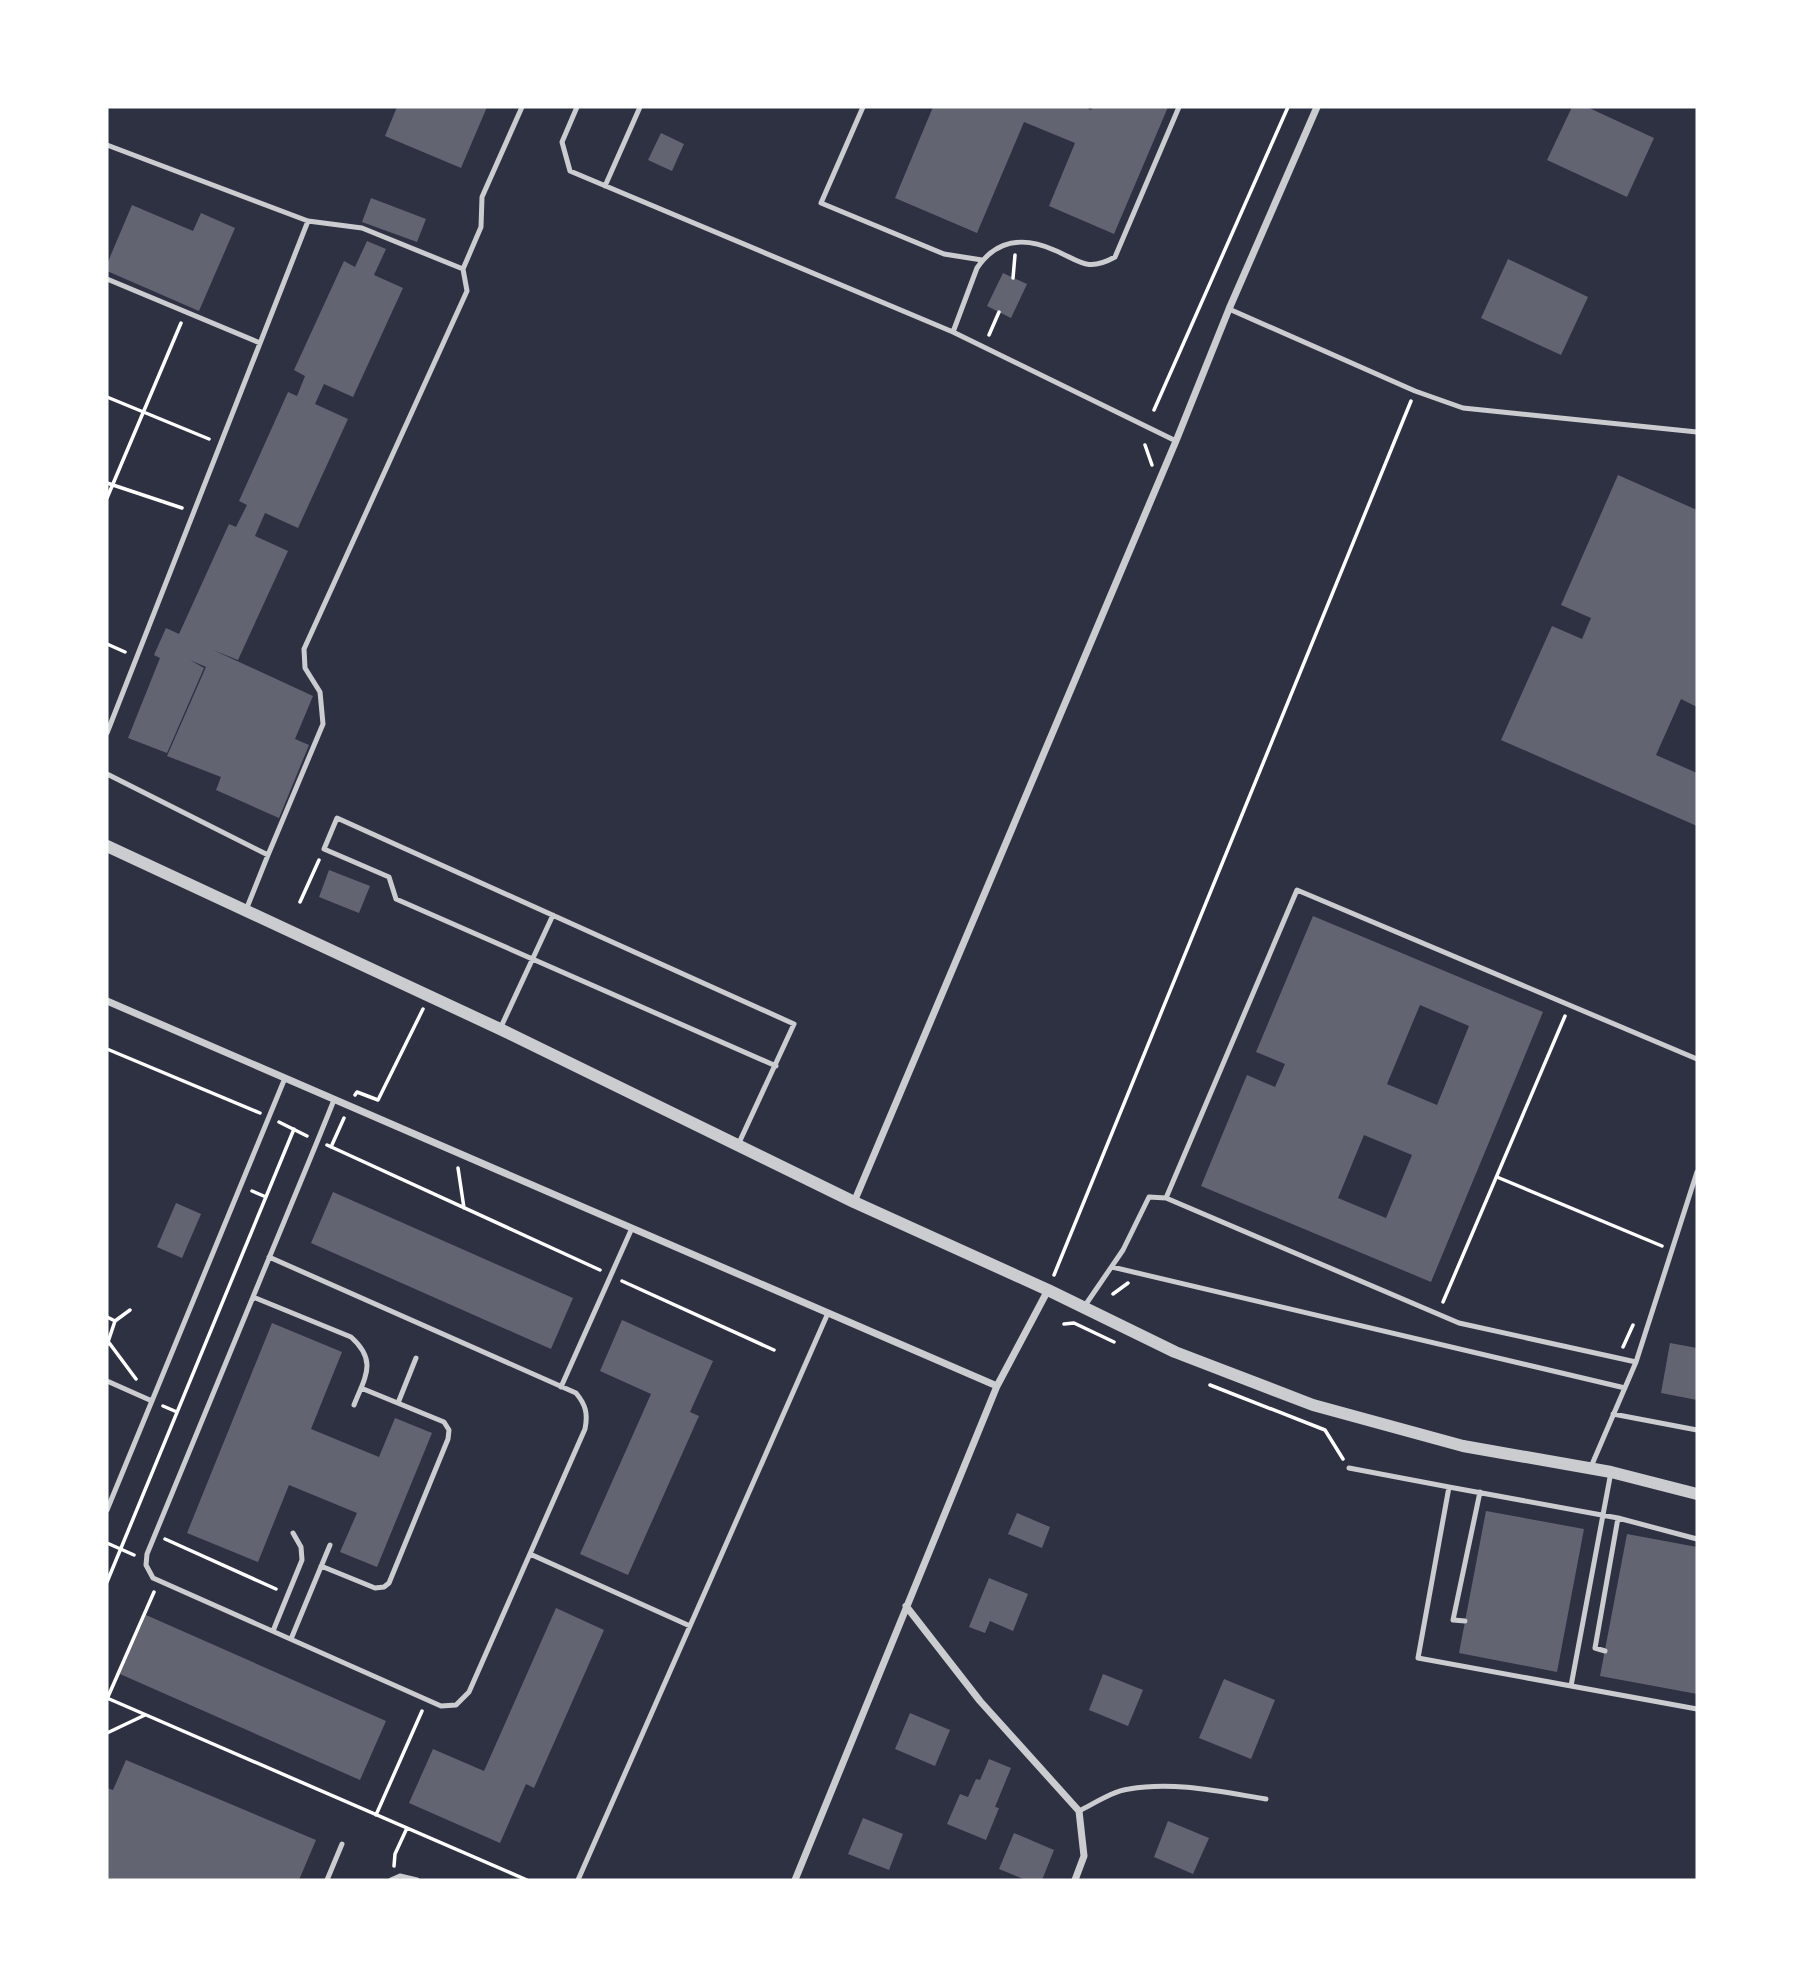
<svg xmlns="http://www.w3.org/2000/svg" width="1804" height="1987" font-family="'Alegreya Sans',sans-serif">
  <rect width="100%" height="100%" fill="#2d3142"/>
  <!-- building -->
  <path fill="#626471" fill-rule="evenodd" d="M397,107H487L461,168L385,136Z
    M933,107H1085L1091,110L1093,107H1168L1114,234L1049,206L1075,143L1024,122L977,233L895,198Z
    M1572,107H1587L1654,138L1627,197L1547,160Z
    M661,133L684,144L672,171L648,160Z
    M371,198L426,219L417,242L362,222Z
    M132,205L193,231L201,213L235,228L199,311L107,271V264Z
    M367,241L386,249L374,275L403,288L353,397L324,384L315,404L348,419L298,528L265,513L255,536L288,551L238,660L213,650L313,696L295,739L309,745L279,818L216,790L221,777L167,756L206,667L190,660L204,668L167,753L128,738L160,658L154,655L166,628L179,634L229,524L236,527L247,505L239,501L288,392L297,396L305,376L294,370L344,261L355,267Z
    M1508,259L1588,297L1561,355L1481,318Z
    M1003,273L1027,284L1011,318L987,306Z
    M1618,475L1697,510V707L1681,699L1656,755L1697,773V826L1501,740L1552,626L1582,639L1591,618L1561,605Z
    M329,870L370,886L359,913L319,897Z
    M1313,916L1543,1012L1431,1282L1201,1186L1247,1075L1275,1087L1285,1064L1256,1052ZM1420,1005L1469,1026L1437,1105L1387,1084ZM1364,1135L1412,1155L1386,1218L1338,1198Z
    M333,1192L573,1298L551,1349L311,1243Z
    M176,1203L201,1214L182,1258L157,1247Z
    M622,1320L713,1361L690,1412L699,1416L628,1575L580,1554L651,1394L600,1371Z
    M272,1323L342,1352L311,1429L379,1457L395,1418L432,1433L377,1567L340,1552L357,1513L289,1485L258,1562L187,1533Z
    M1670,1343L1697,1348V1400L1661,1393Z
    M1486,1511L1584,1529L1557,1672L1459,1653Z
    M1017,1513L1050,1527L1042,1548L1008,1534Z
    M1627,1534L1697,1547V1694L1600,1676Z
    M989,1578L1028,1594L1013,1631L990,1621L985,1633L969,1627Z
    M556,1608L604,1630L534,1788L526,1784L500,1843L409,1803L433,1749L484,1771Z
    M146,1615L386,1721L360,1780L120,1674Z
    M1103,1674L1143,1690L1128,1726L1089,1710Z
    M1224,1679L1275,1700L1251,1759L1199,1738Z
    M910,1713L950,1730L935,1766L895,1749Z
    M989,1759L1011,1768L995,1807L999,1808L986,1840L947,1824L960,1794L968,1797L976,1779L980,1780Z
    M126,1760L316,1840L299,1880L107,1879V1788L113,1790Z
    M863,1818L903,1834L889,1870L848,1854Z
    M1168,1821L1209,1838L1193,1874L1154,1857Z
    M1014,1833L1054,1850L1042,1880H1026L999,1869Z"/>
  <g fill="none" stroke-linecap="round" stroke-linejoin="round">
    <!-- path -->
    <path stroke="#fff" stroke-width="3.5" d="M1013,278L1015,255
      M989,335L999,312
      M107,397L209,439
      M1154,410L1288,107
      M1145,445L1152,465
      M107,483L182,508
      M107,498L181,323
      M107,644L125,652
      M300,902L319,860
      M107,1049L260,1113
      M355,1095L357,1092L378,1100L423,1009
      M279,1122L307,1136
      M327,1145L600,1270
      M331,1147L344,1118
      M458,1168L464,1208
      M1497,1177L1662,1246
      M252,1191L266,1197
      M1054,1275L1411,401
      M622,1281L774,1350
      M1113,1294L1128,1283
      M1443,1302L1565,1016
      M107,1317L115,1321
      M1064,1324L1074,1323L1114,1342
      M107,1340L136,1379
      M107,1345L115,1321L130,1310
      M1623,1347L1633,1325
      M1210,1385L1325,1430L1343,1459
      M163,1406L177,1412
      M165,1539L276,1589
      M107,1543L134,1555
      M107,1582L294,1129
      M107,1698L527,1880
      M107,1699L154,1592
      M107,1733L145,1715
      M376,1815L422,1711
      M394,1866L395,1854L407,1828"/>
    <!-- service -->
    <path stroke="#caccd0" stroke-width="5" d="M577,107L562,142L570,171L953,332L1176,441
      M863,107L821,203L944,254L982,260
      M107,145L308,221L362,228L463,269L467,291L304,649L305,668L320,692L323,724L268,855L107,774
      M605,186L640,107
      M463,269L481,227L482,197L522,107
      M107,279L260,343
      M1229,309L1415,391L1463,408L1697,432
      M953,332L977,268C996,240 1023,236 1054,250C1079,260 1086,273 1115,257L1179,107
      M107,733L308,221
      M246,910L268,855
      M500,1029L553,915
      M738,1145L794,1024L337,818L324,849L389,877L396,899L776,1066
      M269,1257L576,1393C586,1405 588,1414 585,1429L469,1692L456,1705L441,1706L153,1578L146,1565L147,1554L253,1297C280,1231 308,1165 334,1100
      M1112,1267L1625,1388
      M253,1297L351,1337C378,1361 365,1377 354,1405
      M1084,1307L1123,1250L1149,1197L1166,1198
      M1636,1362L1459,1323L1166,1198L1297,890L1697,1059
      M107,1381L152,1401
      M561,1387L632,1228
      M398,1403L416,1358
      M1613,1414L1697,1430
      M1349,1468L1449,1487L1418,1658L1697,1709
      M1590,1469L1636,1362L1697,1172
      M1449,1487L1618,1518L1697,1539
      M107,1510L285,1078
      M530,1554L690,1626
      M321,1566L375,1588L384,1587L389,1583L448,1439L449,1430L444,1422L361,1388
      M1465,1621L1453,1620L1480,1492
      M273,1631L302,1560L301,1547L293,1533
      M291,1639L330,1545
      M1605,1651L1595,1648L1618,1518
      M1571,1686L1611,1472
      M1079,1811C1095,1803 1113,1791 1129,1789C1174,1781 1222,1792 1266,1799
      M327,1880L342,1844
      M391,1880L400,1876L417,1880
      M578,1880L828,1313"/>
    <!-- minor -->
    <path stroke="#caccd0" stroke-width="7" d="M107,1001L997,1386
      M854,1202L1176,441L1229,309L1317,107
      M906,1606L980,1701L1079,1811L1084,1856L1075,1880
      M795,1880L997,1386L1048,1290"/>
    <!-- tertiary -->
    <path stroke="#caccd0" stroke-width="12" d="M107,846L500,1029L854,1202L1048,1290L1175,1352L1313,1405L1463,1446L1611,1472L1697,1494"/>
  </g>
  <!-- border -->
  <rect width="1804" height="1987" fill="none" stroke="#ffffff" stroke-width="217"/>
</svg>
